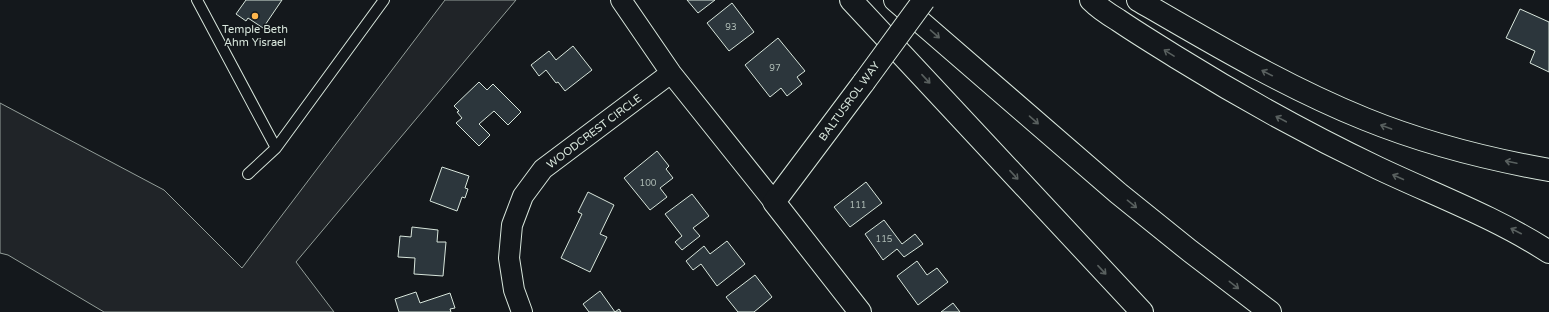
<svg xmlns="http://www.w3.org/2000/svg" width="1549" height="312" font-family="'Varela Round',sans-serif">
  <rect width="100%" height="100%" fill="#14181c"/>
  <!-- green -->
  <path fill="#202428" stroke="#939e99" d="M445,0H516L296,262L334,312H104L8,255L0,253V103L164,190L242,268Z"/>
  <!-- building -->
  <path fill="#2c363c" stroke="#d8e6dc" d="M246,0H282L263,28L248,18L246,21L236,14Z
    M687,0H715L698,13Z
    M732,3L754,32L729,51L707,23Z
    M1520,9L1549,22V72L1530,63L1535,51L1506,38Z
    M778,38L805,71L797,77L802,84L787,96L781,88L770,97L745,65Z
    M573,46L592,70L565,91L558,82L556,83L546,70L539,76L531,65L549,51L556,60Z
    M479,82L487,90L493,84L521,112L508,125L494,111L479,124L490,135L479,146L456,123L462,118L457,112L459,111L454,106Z
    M657,151L669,166L666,169L673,178L660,188L667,197L650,210L624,178Z
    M442,167L469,176L465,188L468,189L465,198L462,197L457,211L430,201Z
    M866,182L882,203L850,227L834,207Z
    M588,192L614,205L600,234L607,237L590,272L561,258L582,214L578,212Z
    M692,194L709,216L693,228L700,236L682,250L675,242L682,236L665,214Z
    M884,220L902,244L915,234L923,244L904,257L897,249L883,260L865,234Z
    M412,227L438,230L437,242H446L443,276L414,274L415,258L398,257L400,236L411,237Z
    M727,241L745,264L717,286L701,264L693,270L686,261L704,246L710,254Z
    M917,261L927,275L937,268L948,282L918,305L897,276Z
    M755,275L772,297L754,312H738L726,297Z
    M600,291L615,312L619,309L621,312H589L583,304Z
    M416,292L420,303L450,293L455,308L450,309L451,312H399L395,299Z
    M953,303L960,312H941Z"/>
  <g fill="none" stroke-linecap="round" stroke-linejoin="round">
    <defs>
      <path id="service" d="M197,0L276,148L248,174
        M276,148L384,0"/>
      <path id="minor" d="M621,0L671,73L774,202
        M522,312L514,290L509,258L512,225L523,196L543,169L671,73"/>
      <path id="tertiary" d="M860,312L774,202L864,82"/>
      <path id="motorway" d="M851,0L1142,312
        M895,0L1118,193L1190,251L1270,312
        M1091,0C1099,8 1108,14 1118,20C1137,33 1157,45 1176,57C1242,98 1309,135 1378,168C1435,195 1495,217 1549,252
        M1138,0C1212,43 1286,87 1365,119C1424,143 1487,159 1549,170"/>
    </defs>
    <!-- service casing -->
    <use href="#service" stroke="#d8e6dc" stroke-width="12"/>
    <!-- minor casing -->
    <use href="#minor" stroke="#d8e6dc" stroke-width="22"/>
    <!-- tertiary casing -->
    <use href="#tertiary" stroke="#d8e6dc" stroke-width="24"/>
    <!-- motorway casing -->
    <use href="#motorway" stroke="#d8e6dc" stroke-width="24"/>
    <!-- service -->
    <use href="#service" stroke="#14181c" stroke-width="10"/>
    <!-- minor -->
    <use href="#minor" stroke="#14181c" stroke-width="20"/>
    <!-- tertiary -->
    <use href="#tertiary" stroke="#14181c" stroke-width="22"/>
    <!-- motorway -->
    <use href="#motorway" stroke="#14181c" stroke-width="22"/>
    <defs>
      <path id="tertiary-bridge" d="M864,82L924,0"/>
    </defs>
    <!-- tertiary-bridge casing -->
    <use href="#tertiary-bridge" stroke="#d8e6dc" stroke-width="24" stroke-linecap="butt"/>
    <!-- tertiary-bridge -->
    <use href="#tertiary-bridge" stroke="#14181c" stroke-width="22"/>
  </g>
  <!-- one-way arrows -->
  <defs><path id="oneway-shaft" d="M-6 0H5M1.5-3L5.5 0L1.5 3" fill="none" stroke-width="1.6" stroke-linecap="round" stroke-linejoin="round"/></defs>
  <g stroke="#59605f">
    <use href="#oneway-shaft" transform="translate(935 34) rotate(41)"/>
    <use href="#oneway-shaft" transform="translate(1169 53) rotate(-148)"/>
    <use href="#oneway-shaft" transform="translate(1267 73) rotate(-153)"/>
    <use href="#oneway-shaft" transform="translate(926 79) rotate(47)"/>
    <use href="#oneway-shaft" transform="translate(1281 119) rotate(-152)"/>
    <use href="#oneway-shaft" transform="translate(1034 120) rotate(41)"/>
    <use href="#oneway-shaft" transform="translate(1386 127) rotate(-160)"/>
    <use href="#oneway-shaft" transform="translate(1511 162) rotate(-168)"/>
    <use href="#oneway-shaft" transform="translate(1014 175) rotate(47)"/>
    <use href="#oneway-shaft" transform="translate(1398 177) rotate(-156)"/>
    <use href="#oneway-shaft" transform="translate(1132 204) rotate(39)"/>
    <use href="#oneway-shaft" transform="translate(1516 231) rotate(-153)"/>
    <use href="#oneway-shaft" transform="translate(1102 270) rotate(47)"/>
    <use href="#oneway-shaft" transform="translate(1234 285) rotate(38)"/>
  </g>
  <!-- markers -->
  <circle fill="#ffb74d" stroke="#14181c" stroke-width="1.5" cx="255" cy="16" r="4"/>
  <g text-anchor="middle" stroke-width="3" stroke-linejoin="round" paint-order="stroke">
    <!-- number labels -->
    <g font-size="9" fill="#adbab4">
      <text x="731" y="30">93</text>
      <text x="775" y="71">97</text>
      <text x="648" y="186">100</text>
      <text x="858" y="208">111</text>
      <text x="884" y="242">115</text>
    </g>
    <!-- poi labels -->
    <g font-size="11" fill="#d8e6dc" stroke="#14181c">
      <text x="255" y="33">Temple Beth<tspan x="255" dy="13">Ahm Yisrael</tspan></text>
    </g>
    <!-- street labels -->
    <g font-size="11" fill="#d8e6dc" stroke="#14181c">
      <text transform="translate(849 101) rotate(-54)" y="4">BALTUSROL WAY</text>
      <text transform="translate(594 131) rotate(-37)" y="4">WOODCREST CIRCLE</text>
    </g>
  </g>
</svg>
